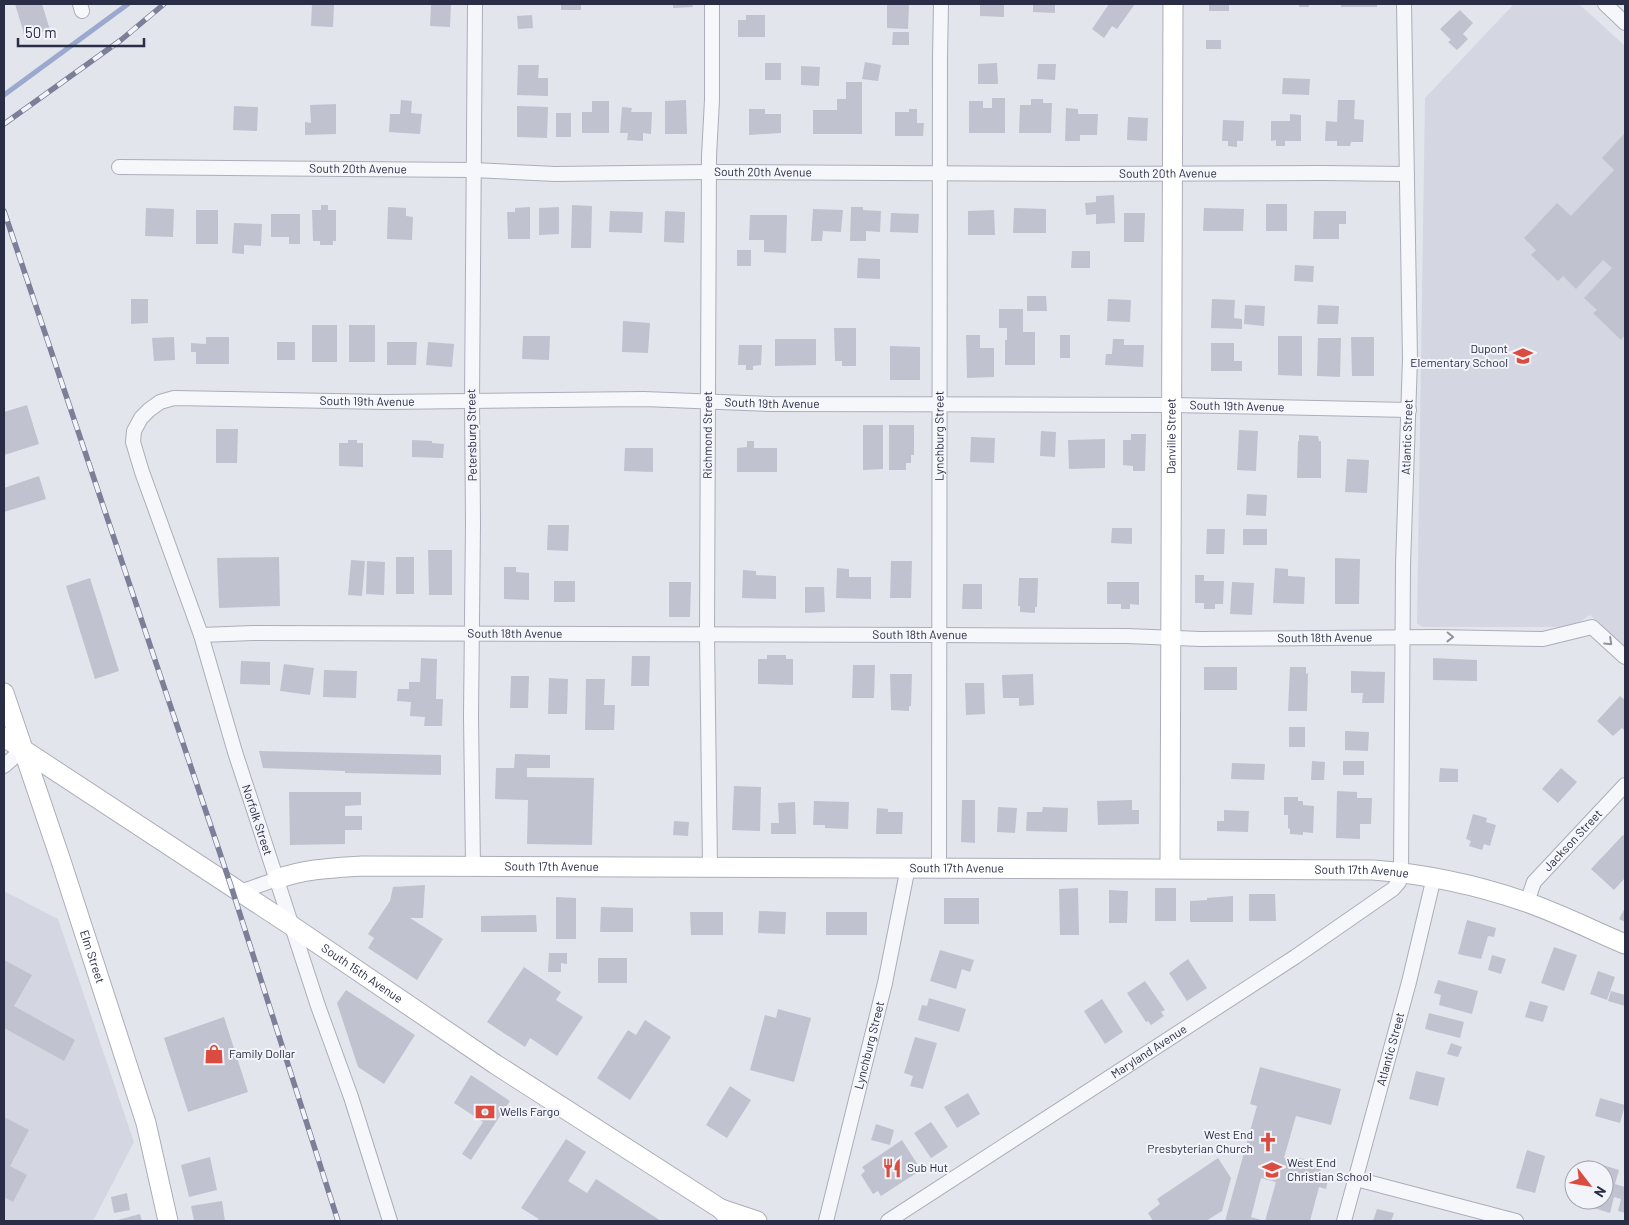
<svg xmlns="http://www.w3.org/2000/svg" width="1629" height="1225" font-family="Barlow,sans-serif">
  <rect width="100%" height="100%" fill="#e3e5ec"/>
  <!-- built -->
  <path fill="#d4d7e1" d="M1514,4H1579L1625,46V646L1590,615L1573,626L1557,627H1422L1417,623L1425,98Z
    M4,891L58,919L134,1142L93,1221H4Z"/>
  <g fill="none" stroke-linecap="round" stroke-linejoin="round">
    <!-- stream -->
    <path stroke="#9ca9cf" stroke-width="5" d="M4,95L128,4"/>
  </g>
  <!-- building -->
  <path fill="#c0c2d0" fill-rule="evenodd" d="M15,4H42L50,30L25,37Z
    M312,4H334L333,27L311,26Z
    M431,4H451L450,27L430,26Z
    M561,4H581V10H561Z
    M673,4H692L693,7L673,8Z
    M887,4H909L908,29L887,28Z
    M980,4H1004V17L980,16Z
    M1033,4H1055V13L1033,12Z
    M1109,4H1135L1117,29L1112,26L1104,38L1092,29Z
    M1209,4H1229V11H1209Z
    M1299,4H1309V7H1299Z
    M1341,4H1377V7H1341Z
    M1460,10L1473,23L1463,34L1468,39L1457,50L1448,42L1451,40L1440,29Z
    M532,15L533,28L518,29L517,16Z
    M746,15H765V37H738V20H746Z
    M893,32H909V45H892Z
    M1206,40H1221V49H1206Z
    M865,62L881,65L878,81L862,79Z
    M765,63H781V80H765Z
    M997,63L998,84H978V64Z
    M1038,64H1056L1055,80L1037,79Z
    M518,65H539L538,78H548V96L517,95Z
    M801,66L820,67L819,86L801,85Z
    M1283,78L1310,79L1309,95L1282,94Z
    M846,82H862V134H813V110H837V99H846Z
    M992,98H1005V133H969V101H983V108H992Z
    M1031,99H1043V103H1052L1051,133H1019L1020,105H1031Z
    M401,100L412,101L411,113L422,114L420,134L389,132L390,114H400Z
    M686,100L687,134H665V101Z
    M1338,100H1355L1354,119L1364,120L1363,142H1351L1350,146H1337V141H1325L1326,121L1337,122Z
    M592,101H609V133H582V112H592Z
    M336,104V134L305,135V122L311,123L310,105Z
    M234,106L258,107L257,131L233,130Z
    M517,106L548,107L547,138L517,137Z
    M622,107L632,108L631,112H652L651,134L643,133V141L627,140L628,133H620Z
    M1066,108L1078,109V114H1098L1097,135H1080V141H1065Z
    M749,109H765V114H781V133L749,135Z
    M909,109H917V123H924L923,136H895V112H909Z
    M556,113H571V137H556Z
    M1290,114L1301,115V141H1285V146H1276V140L1271,141V121H1290Z
    M1128,117L1148,118L1147,141L1127,140Z
    M1223,120L1244,121L1243,141H1237V147L1228,146V141H1222Z
    M1625,133V335L1621,340L1593,313L1597,310L1584,298L1612,268L1603,260L1576,289L1563,276L1558,281L1531,255L1536,250L1524,238L1557,203L1571,216L1614,170L1602,158Z
    M1114,195L1115,223L1096,224V214L1086,215L1085,203L1096,202V196Z
    M1266,204H1287V231H1266Z
    M321,205H328V210H336V241H333V245H320V241H313L312,210H321Z
    M572,205L592,206L591,248H571Z
    M388,207L406,208V216L413,217L412,240L387,239Z
    M530,207V239H508L507,212H515V208Z
    M559,207V234L539,235V208Z
    M851,207H863V210L881,211L880,232L866,231V241H850Z
    M146,208L174,209L173,237L145,236Z
    M1014,208L1046,209V233H1013Z
    M1204,208L1244,209L1243,231H1203Z
    M813,209L843,210L841,232L823,231L822,241H811Z
    M196,210H218V244H196Z
    M994,210L995,235H968V211Z
    M610,211L643,212L642,233L609,232Z
    M665,211L685,212L684,243L664,242Z
    M1314,211H1346V224H1339V239H1313Z
    M891,213L919,214L918,233L890,232Z
    M1124,213H1145L1144,242H1124Z
    M271,214H300V244H289V237H271Z
    M750,215H787L786,253L764,252V240H749Z
    M234,223L262,224L261,246L244,245V254L232,253Z
    M737,250H751V266H737Z
    M1072,251H1090V268H1071Z
    M858,258L880,259V279L857,278Z
    M1295,265L1314,266L1313,282L1294,281Z
    M1027,296H1046L1047,311H1027Z
    M131,299H148V323L131,324Z
    M1108,299L1131,300L1130,322L1107,321Z
    M1212,299L1235,300L1234,318L1242,319V329L1211,328Z
    M1245,305L1265,306L1264,326L1244,324Z
    M1318,305L1339,306L1338,324H1317Z
    M999,309H1023V332H1035V365H1005V340H1007V328H999Z
    M623,321L650,323L648,353L622,352Z
    M312,325H337V362H312Z
    M349,325H375V362H349Z
    M834,328H856V366H842V361H835Z
    M966,335H980V348H994V377L967,378Z
    M1060,335H1070V358H1060Z
    M523,336H550L549,360L522,359Z
    M1278,336H1302V376L1278,375Z
    M174,337L175,360L154,361L152,338Z
    M206,337H229V364H196V352H191V343L206,344Z
    M1351,337H1374V376H1352Z
    M1318,338H1341L1340,377L1317,376Z
    M775,339H816V365L775,366Z
    M1113,339H1124V345H1144L1143,367L1105,365L1106,354H1112Z
    M277,342H295V360H277Z
    M387,342H417L416,365H387Z
    M428,342L454,344L452,367L426,365Z
    M1211,343H1234V361H1242V371H1211Z
    M739,345H762L761,365L753,366V370H746V365H738Z
    M890,346L920,347V380H890Z
    M27,405L39,444L4,455V412Z
    M863,425H883V469L863,470Z
    M889,425H914V455H911V463H906V470H889Z
    M216,429H238L237,463H216Z
    M1239,430L1258,431L1256,471L1237,470Z
    M1041,431L1056,432L1055,457L1040,456Z
    M1131,434H1146L1145,471H1133V466L1123,465V440H1131Z
    M1299,435L1318,436L1319,441H1321V478H1297L1298,441H1299Z
    M971,437L995,438L994,463L970,462Z
    M1105,439V468L1069,469L1068,440Z
    M348,440H357V443H363V467L339,466V443H348Z
    M412,440L432,441V443L444,444L443,458L412,457Z
    M747,441H754V448H777V472H737V448L747,447Z
    M625,448H653V472L624,471Z
    M1347,459L1369,460L1367,493L1345,492Z
    M39,476L46,499L4,512V488Z
    M1247,494L1267,495L1266,516L1246,515Z
    M548,525H569L568,551L547,550Z
    M1112,528H1132V544L1111,543Z
    M1207,529H1225L1224,554H1206Z
    M1243,529H1267V545H1243Z
    M428,550H452V595H429Z
    M279,557L280,606L219,608L217,558Z
    M396,557H414V594H396Z
    M1335,558L1360,559L1359,604H1335Z
    M351,560L365,561L362,596L348,595Z
    M367,561L385,562L384,595L366,594Z
    M891,561H912L911,598H890Z
    M504,567H516V572L529,573V600L504,599Z
    M837,568L849,569V577H871V599L836,598Z
    M1275,568L1288,569V576L1305,577L1304,604L1273,603Z
    M743,570L756,571V575L776,576V599L742,598Z
    M1195,575H1204V581H1224L1223,604H1215V609H1204V603H1195Z
    M90,578L119,671L95,679L66,586Z
    M1019,578H1038L1037,607H1035V613L1020,612V606H1018Z
    M554,581H575V602H554Z
    M669,582H691L690,617H669Z
    M1107,582H1139V605L1130,604V609H1121V604H1107Z
    M1232,582L1254,583L1252,615L1230,614Z
    M963,584H982V609H962Z
    M805,587H824L825,612L805,613Z
    M767,655H786V659H793V685L758,684V659H767Z
    M632,656H650L649,686H631Z
    M421,658L437,659L436,699H443L442,726H424L425,717L410,716L411,702L397,701L398,689H409V682H420Z
    M1433,658L1477,660V681L1433,680Z
    M241,661L270,662V685L240,684Z
    M284,664L314,668L310,695L280,691Z
    M853,665H875L874,698H852Z
    M1204,667H1237V690H1204Z
    M1290,667H1306V674L1308,673L1307,711H1288Z
    M324,670L357,671L356,698L323,697Z
    M1351,671L1385,672L1384,703H1362L1363,693H1351Z
    M890,674H912L911,706H909V711L891,710Z
    M1033,674L1034,705L1019,706V698H1003L1002,675Z
    M511,676H529L528,708H510Z
    M549,678L568,679L567,714H548Z
    M586,679H605L604,705H615L614,730H585Z
    M965,683H984L985,714L966,715Z
    M1620,696L1625,700V731L1622,728L1613,736L1597,721Z
    M1289,727H1305V747H1289Z
    M1345,731L1369,732L1368,751L1345,750Z
    M259,751L441,755V775L345,773V771L263,768Z
    M515,754L550,755V768H527V777L594,778L592,845L527,844L528,800L495,799L496,768H514Z
    M1312,761L1325,762L1324,780H1311Z
    M1343,761H1364V775H1343Z
    M1232,763L1265,764L1264,780L1231,779Z
    M1440,768L1458,769V782H1439Z
    M1561,768L1577,782L1558,803L1542,789Z
    M734,786L761,787L760,831L732,830Z
    M1337,791L1357,792V798H1372L1371,824H1360V839L1336,838Z
    M289,792H361V805L345,806V816H362V830H345V844L290,845Z
    M1284,797H1298V801H1303V805L1314,806L1313,833L1303,832V835L1290,834V829L1288,828V815H1284Z
    M962,800H975V843L961,842Z
    M1132,800V810H1139V824L1098,825L1097,801Z
    M814,801L849,802L848,829L825,828V825H813Z
    M795,802L796,834H771V823H779L778,803Z
    M998,807L1017,808L1015,833L997,832Z
    M1043,807L1068,808L1067,832L1026,831L1027,812H1042Z
    M877,808L888,809V812H903L902,834H876Z
    M1224,810L1249,811L1248,832L1217,831V821H1224Z
    M1473,814L1487,818L1486,822L1496,825L1490,846L1484,844L1482,850L1469,846L1471,841L1466,839Z
    M674,821L689,822L688,836L673,835Z
    M1623,835L1625,836V878L1614,890L1591,869Z
    M425,885L423,918H410L443,939L417,980L368,948L374,938L368,934L390,901L393,887Z
    M1078,888L1079,935H1060L1059,889Z
    M1155,888H1176V921H1155Z
    M1109,890L1128,891L1127,923H1109Z
    M1249,894H1275L1276,921H1249Z
    M1233,896V922H1190V901L1207,900V898Z
    M556,897L576,898V939H556Z
    M944,898H979V924H944Z
    M601,907L633,908V932H600Z
    M1625,908V922L1619,919Z
    M759,911L786,912L785,934L758,933Z
    M690,912H723V935H691Z
    M826,912H867V935H826Z
    M536,915L537,932H481V916Z
    M1467,920L1496,928L1494,937L1488,936L1481,959L1458,954Z
    M1554,947L1577,955L1564,991L1541,983Z
    M940,950L974,960L970,972L962,969L956,989L930,981Z
    M549,953H567V964L561,963V972H548Z
    M1492,955L1506,959L1501,974L1488,970Z
    M598,958H627V983H598Z
    M1188,959L1207,988L1187,1001L1169,973Z
    M4,960L32,975L14,1006L75,1040L64,1061L4,1028Z
    M524,967L561,992L556,1000L583,1017L557,1056L530,1038L525,1047L487,1022Z
    M1598,971L1615,977L1607,1000L1590,994Z
    M1438,980L1478,991L1472,1014L1439,1005L1441,995L1434,993Z
    M1145,981L1165,1010L1161,1012L1164,1016L1151,1025L1148,1021L1146,1022L1127,993Z
    M346,990L415,1035L384,1084L358,1067L337,1003Z
    M1611,991L1625,995V1006L1608,1001Z
    M929,998L966,1009L959,1032L918,1020L922,1005L927,1006Z
    M1102,999L1123,1032L1105,1044L1084,1011Z
    M1530,1001L1548,1006L1543,1022L1525,1017Z
    M778,1009L811,1018L794,1082L750,1070L765,1015L776,1018Z
    M1429,1013L1464,1022L1460,1038L1425,1029Z
    M224,1017L248,1092L188,1112L164,1038Z
    M645,1020L671,1037L630,1100L597,1078L628,1030L636,1035Z
    M915,1037L937,1043L923,1089L910,1086L913,1076L904,1073Z
    M1451,1043L1462,1047L1458,1057L1447,1054Z
    M1260,1067L1341,1089L1331,1125L1296,1116L1284,1158L1298,1162L1299,1158L1308,1160L1307,1164L1321,1168L1320,1173L1329,1176L1326,1189L1319,1187L1310,1221H1225L1257,1106L1250,1104ZM1261,1178L1276,1182L1265,1221L1251,1217Z
    M1416,1071L1445,1078L1438,1106L1409,1099Z
    M471,1075L510,1101L471,1160L462,1154L483,1122L454,1103Z
    M730,1086L751,1100L727,1138L706,1125Z
    M968,1093L980,1114L957,1128L944,1107Z
    M1600,1098L1625,1105L1620,1123L1595,1116Z
    M4,1117L29,1130L10,1166L27,1175L13,1202L4,1197Z
    M931,1122L948,1147L931,1158L914,1133Z
    M876,1124L894,1130L890,1145L871,1140Z
    M566,1139L586,1152L568,1181L587,1193L596,1179L661,1221H537L539,1219L521,1208Z
    M902,1140L921,1170L881,1196L878,1191L873,1194L861,1175L865,1171L862,1167Z
    M1527,1150L1545,1156L1535,1193L1516,1188Z
    M210,1157L217,1190L189,1197L181,1165Z
    M1218,1158L1231,1178L1222,1211L1206,1221H1153L1148,1213L1160,1204L1157,1199Z
    M1587,1160L1619,1170L1615,1184L1625,1187V1213L1618,1211L1621,1199L1614,1197L1610,1213L1584,1205L1585,1200H1604V1170H1584Z
    M127,1193L130,1210L114,1213L111,1197Z
    M222,1201L225,1221H194L191,1206Z
    M1377,1209L1394,1213L1391,1221H1373Z
    M140,1214L142,1221H114Z"/>
  <g fill="none" stroke-linecap="round" stroke-linejoin="round">
    <defs>
      <g id="street">
        <path d="M80,4L82,11"/>
        <path d="M1605,4L1625,23"/>
        <path id="s1" d="M119,167L473,170L555,174L709,172L1072,174L1322,173L1407,174"/>
        <path id="s2" d="M201,635L253,633L939,635L1127,636L1200,639L1435,637L1543,639L1592,627L1625,657"/>
        <path d="M4,766L22,750"/>
        <path d="M473,866L471,716L473,523L472,401L475,4"/>
        <path id="s3" d="M710,866L707,635L709,156L712,100V4"/>
        <path id="s4" d="M939,867L940,57L941,4"/>
        <path d="M240,892L277,879"/>
        <path id="s5" d="M1527,902L1534,882L1625,785"/>
        <path d="M1356,1179L1516,1221"/>
        <path id="s6" d="M390,1221L351,1097L318,1006L235,752L201,635L142,472L133,442L134,431L141,418L149,410L160,402L174,398L386,402L644,399L771,404L1172,405L1409,410"/>
        <path id="s7" d="M826,1221L885,983L908,867"/>
        <path id="s8" d="M888,1221L1295,957L1393,889L1399,882L1401,872L1403,565L1410,359L1404,4"/>
        <path id="s9" d="M1344,1221L1409,982L1434,877"/>
      </g>
      <g id="secondary">
        <path id="s10" d="M4,693L61,861L146,1123L168,1221"/>
        <path id="s11" d="M4,737L292,926L495,1064L721,1209L732,1221"/>
        <path id="s12" d="M1170,868L1173,4"/>
        <path id="s13" d="M277,879C305,869 332,868 362,866L1373,870C1425,874 1477,885 1526,902C1560,914 1592,930 1625,944"/>
        <path d="M721,1209L757,1221"/>
      </g>
    </defs>
    <!-- street casing -->
    <use href="#street" stroke="#abaeba" stroke-width="16"/>
    <!-- secondary casing -->
    <use href="#secondary" stroke="#abaeba" stroke-width="21"/>
    <!-- street -->
    <use href="#street" stroke="#f6f7fa" stroke-width="14"/>
    <!-- secondary -->
    <use href="#secondary" stroke="#fff" stroke-width="19"/>
    <defs>
      <path id="rail" d="M4,124L121,40L164,4
        M4,211L231,886L338,1221"/>
    </defs>
    <!-- rail casing -->
    <use href="#rail" stroke="#7b7f97" stroke-width="5.5"/>
    <!-- rail -->
    <use href="#rail" stroke="#f3f4f9" stroke-width="4" stroke-dasharray="11" stroke-linecap="butt"/>
  </g>
  <!-- one-way arrows -->
  <defs><path id="oneway-chevron" d="M-2-3.5L2.5 0L-2 3.5" fill="none" stroke-width="1.6" stroke-linecap="round" stroke-linejoin="round" transform="scale(1.25)"/></defs>
  <g stroke="#9092a0">
    <use href="#oneway-chevron" transform="translate(1450 637) rotate(1)"/>
    <use href="#oneway-chevron" transform="translate(1609 642) rotate(43)"/>
  </g>
  <!-- icons -->
  <defs>
    <symbol id="school-bare" viewBox="-9 -9 18 18"><path d="M0-5L7-2L0 1L-7-2ZM-4 1L0 2.5L4 1V4Q0 6-4 4Z" fill="#da4c40" stroke="#f3f4f9" stroke-width="2.5" paint-order="stroke"/></symbol>
    <symbol id="shop-bare" viewBox="-9 -9 18 18"><path d="M-5-2.5h2.3a2.7 3.5 0 0 1 5.4 0H5L5.5 6h-11ZM-1.5-2.5h3a1.5 2.3 0 0 0-3 0Z" fill="#da4c40" stroke="#f3f4f9" stroke-width="2.5" paint-order="stroke"/></symbol>
    <symbol id="bank-bare" viewBox="-9 -9 18 18"><path d="M-6-4H6V4H-6ZM0-2.3a2.3 2.3 0 1 0 0 4.6a2.3 2.3 0 1 0 0-4.6Z" fill="#da4c40" stroke="#f3f4f9" stroke-width="2.5" paint-order="stroke"/></symbol>
    <symbol id="church-bare" viewBox="-9 -9 18 18"><path d="M-1.2-6h2.4v3.5h3.3v2.4h-3.3V6h-2.4V-.1h-3.3v-2.4h3.3Z" fill="#da4c40" stroke="#f3f4f9" stroke-width="2.5" paint-order="stroke"/></symbol>
    <symbol id="restaurant-bare" viewBox="-9 -9 18 18"><path d="M-5-6h1v4h1v-4h1v4h1v-4h1v5L-1.5 .5V6h-2V.5L-5-1ZM5-6V6H3V1.5H1.5Q1.5-4 5-6Z" fill="#da4c40" stroke="#f3f4f9" stroke-width="2.5" paint-order="stroke"/></symbol>
  </defs>
  <g fill-rule="evenodd">
    <use href="#school-bare" x="1509" y="342" width="28" height="28"/>
    <use href="#shop-bare" x="200" y="1040" width="28" height="28"/>
    <use href="#bank-bare" x="471" y="1098" width="28" height="28"/>
    <use href="#church-bare" x="1254" y="1128" width="28" height="28"/>
    <use href="#restaurant-bare" x="878" y="1154" width="28" height="28"/>
    <use href="#school-bare" x="1258" y="1156" width="28" height="28"/>
  </g>
  <g text-anchor="middle" stroke-width="4" stroke-linejoin="round" paint-order="stroke">
    <!-- street labels -->
    <g font-size="12" fill="#292d46" stroke="#f3f4f9">
      <text dy="4" stroke="none"><textPath href="#s1" startOffset="239">South 20th Avenue</textPath></text>
      <text dy="4" stroke="none"><textPath href="#s1" startOffset="644">South 20th Avenue</textPath></text>
      <text dy="4" stroke="none"><textPath href="#s1" startOffset="1049">South 20th Avenue</textPath></text>
      <text dy="4" stroke="none"><textPath href="#s6" startOffset="1079">South 19th Avenue</textPath></text>
      <text dy="4" stroke="none"><textPath href="#s6" startOffset="1484">South 19th Avenue</textPath></text>
      <text dy="4" stroke="none"><textPath href="#s6" startOffset="1949">South 19th Avenue</textPath></text>
      <text transform="translate(472 435) rotate(-91)" y="4">Petersburg Street</text>
      <text dy="4" stroke="none"><textPath href="#s3" startOffset="431">Richmond Street</textPath></text>
      <text dy="4" stroke="none"><textPath href="#s4" startOffset="431">Lynchburg Street</textPath></text>
      <text dy="4" stroke="none"><textPath href="#s12" startOffset="432">Danville Street</textPath></text>
      <text dy="4" stroke="none"><textPath href="#s8" startOffset="1059">Atlantic Street</textPath></text>
      <text dy="4" stroke="none"><textPath href="#s2" startOffset="314">South 18th Avenue</textPath></text>
      <text dy="4" stroke="none"><textPath href="#s2" startOffset="719">South 18th Avenue</textPath></text>
      <text dy="4" stroke="none"><textPath href="#s2" startOffset="1124">South 18th Avenue</textPath></text>
      <text transform="translate(257 820) rotate(72)" y="4">Norfolk Street</text>
      <text dy="4" stroke="none"><textPath href="#s5" startOffset="78">Jackson Street</textPath></text>
      <text dy="4" stroke="none"><textPath href="#s13" startOffset="276">South 17th Avenue</textPath></text>
      <text dy="4" stroke="none"><textPath href="#s13" startOffset="681">South 17th Avenue</textPath></text>
      <text dy="4" stroke="none"><textPath href="#s13" startOffset="1086">South 17th Avenue</textPath></text>
      <text dy="4" stroke="none"><textPath href="#s10" startOffset="278">Elm Street</textPath></text>
      <text dy="4" stroke="none"><textPath href="#s11" startOffset="429">South 15th Avenue</textPath></text>
      <text dy="4" stroke="none"><textPath href="#s7" startOffset="181">Lynchburg Street</textPath></text>
      <text dy="4" stroke="none"><textPath href="#s9" startOffset="178">Atlantic Street</textPath></text>
      <text dy="4" stroke="none"><textPath href="#s8" startOffset="311">Maryland Avenue</textPath></text>
    </g>
    <!-- poi labels -->
    <g font-size="12" fill="#292d46" stroke="#f3f4f9" text-anchor="start">
      <text x="1508" y="353" text-anchor="end">Dupont<tspan x="1508" dy="14">Elementary School</tspan></text>
      <text x="229" y="1058">Family Dollar</text>
      <text x="500" y="1116">Wells Fargo</text>
      <text x="1253" y="1139" text-anchor="end">West End<tspan x="1253" dy="14">Presbyterian Church</tspan></text>
      <text x="1287" y="1167">West End<tspan x="1287" dy="14">Christian School</tspan></text>
      <text x="907" y="1172">Sub Hut</text>
    </g>
  </g>
  <!-- border -->
  <rect width="1629" height="1225" fill="none" stroke="#292d46" stroke-width="10"/>
  <!-- north arrow -->
  <g transform="translate(1589 1185) rotate(121)"><circle r="24" fill="#f3f4f9" stroke="#a2a4b1"/>
  <path d="M0-4L9 19L0 12L-9 19Z" fill="#da4c40"/>
  <text y="-8" font-size="14" font-weight="bold" text-anchor="middle" fill="#292d46">N</text>
  </g>
  <!-- scale -->
  <path d="M18 38v8h126v-8" fill="none" stroke="#292d46" stroke-width="2.5"/>
  <text x="25" y="38" font-size="15" fill="#292d46" stroke="#f3f4f9" stroke-width="4" paint-order="stroke">50 m</text>
</svg>
